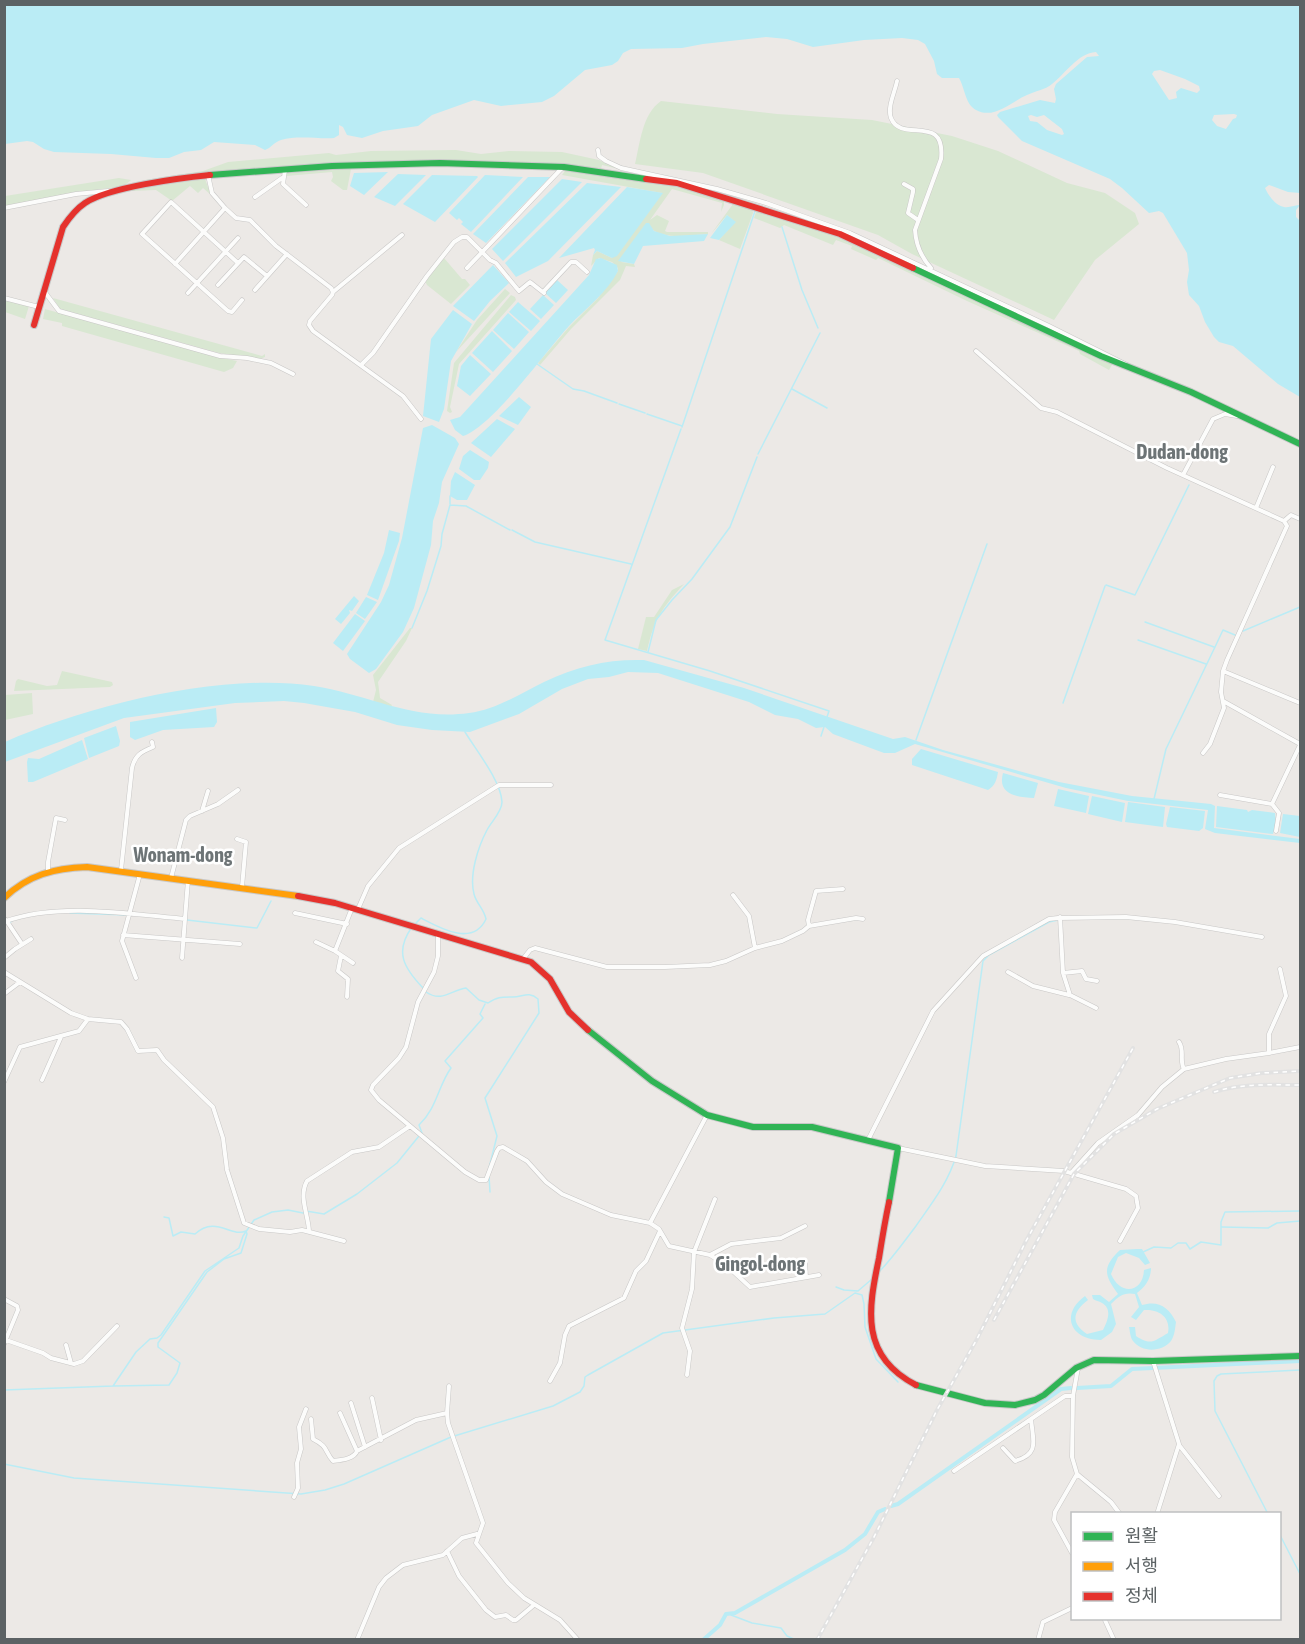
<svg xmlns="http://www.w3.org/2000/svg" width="1305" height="1644" font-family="'Asap Condensed','Noto Sans KR',sans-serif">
  <rect width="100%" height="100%" fill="#ece9e6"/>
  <!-- green -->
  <path fill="#d9e7d2" d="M661,101L777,114L872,120L952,136L998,151L1067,183L1105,193L1135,213L1139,224L1095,260L1054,320L912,254L878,235L703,173L635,164C640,144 642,114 661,101Z
    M456,150L481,154L509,151L562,152L599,160L619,169L602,165L601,169C511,158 421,162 331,167C263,171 197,174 130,185L145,180L203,171L228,162L329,153L336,155L371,151Z
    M351,169L347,190H343L331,181L333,177L332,172L286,176V173Z
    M565,171L673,186L724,199V205L721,212L722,203L672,189L650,220L657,215L669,221L665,231L667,232H708V234C691,235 665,240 652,229L621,262L634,264L635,267L626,266L620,280L571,329L540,365L538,363L569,327L598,298L618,271V268L612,262L599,258L591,266L593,255L597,251L612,258L662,193L562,175Z
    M119,178L131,180L124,186L66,194L5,206V196Z
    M205,179L211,195L203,188L198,193L190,186L172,201L156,190L132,191V189Z
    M733,204L752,208L753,213L740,249L719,240L735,222L727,215L711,234Z
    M757,209L816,228L877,254L1113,363L1109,370L1080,354L1079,351L967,301L878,258L876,260L851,249L852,246L836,240L833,245L784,225L780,228L754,218Z
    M444,258L462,279H465L470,285L451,304L427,285L425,281Z
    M505,289L510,293L456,352L477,320Z
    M511,295L515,297L516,300L459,364L450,407L452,412L450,413L447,411L454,363Z
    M53,298L262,356L265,354V357L260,359L219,353L60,309Z
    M6,299L29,306L25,319L5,312L4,300Z
    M45,309L222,358L237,361L233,368L224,372L62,326V323L43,319Z
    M684,584C662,608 654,619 647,651L638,649L646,617H654L672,590Z
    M410,628H412L406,641L378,682L380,698L392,705L391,707L373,702L376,690L373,675Z
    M62,671L112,682L113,685L110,687L14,691L16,681L18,679L47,686L57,685Z
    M32,693L33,714L5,720V695Z"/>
  <!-- water -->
  <path fill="#baecf5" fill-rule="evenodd" d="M4,5H1300V193L1288,192L1269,185L1265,188C1268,195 1276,206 1284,207C1289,208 1296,205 1300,205L1296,210V217L1300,221V397L1278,384L1233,346L1219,342L1214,337L1205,322L1199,306L1189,295L1187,282L1189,270L1187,253L1163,213L1159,211L1149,213L1122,188L1110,179L1022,141L998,117L997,115L1000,112L1040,100L1055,103L1056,99L1054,89L1056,84L1087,57L1099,56L1096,52C1078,53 1065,74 1052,84C1045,90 1035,91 1027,95C1012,101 994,120 976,110C965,104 965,88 959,78H942L937,74L934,61L925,44L918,40L902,38L864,40L813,47L787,39L766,37L703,44L682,48L631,49L623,53L618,61L612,65L585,70L554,96L542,102L501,106L474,100L432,115L418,126L383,131L362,138L347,135L343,127L339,125V135L334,138C317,139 297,135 281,140C274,142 271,148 265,150L255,145L214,142L201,150L184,152L169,158H156L111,154L54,152L44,149L33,142L27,141L5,144ZM1160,70L1185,79L1199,86L1200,90L1197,93L1181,88L1176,92L1177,98L1169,100L1152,74L1154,71ZM1234,114L1237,115L1236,118L1233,119L1226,129L1217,126L1212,120L1214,115ZM1031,115L1037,117L1044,115L1062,129L1064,134L1062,135L1047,130L1037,122L1030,121L1028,116Z
    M388,172L364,195L350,186L354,173Z
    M398,174L426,175L395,206L374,197Z
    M432,175L477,176L478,177L435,222L403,204Z
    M485,175L523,177L471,232L461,224L463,222L459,218L457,220L449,213Z
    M528,177H550L486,243L473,234Z
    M562,179L582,182L503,261L492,249Z
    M587,183L621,187L548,261L516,277L505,263Z
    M627,187L663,193L617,256L612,258L597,251L593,255L595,250L594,248L559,258Z
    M727,215L736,222L719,240L710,238Z
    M646,223H649L654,231L670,236L708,234L704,241L643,246L634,264L618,261Z
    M601,258L617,265L618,271C607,293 586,308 569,326C545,352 493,426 463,436L455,430L450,420L460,417L589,275L596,259Z
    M493,265L509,283L490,301L474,321L453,306Z
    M557,280L568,290L556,303L545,293Z
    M543,295L554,305L541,319L530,309Z
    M518,302L540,321L531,331L509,312Z
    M453,310L472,324L451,361L444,409L439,422L423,416L431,339Z
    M508,313L529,332L514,349L493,330Z
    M492,331L512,351L493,372L472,353Z
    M470,355L491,374L470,396L457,386L461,366Z
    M519,397L531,407L518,425L499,416Z
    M497,419L515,429L491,457L471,443Z
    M432,425L455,438L459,444L442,482L439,503L433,521L431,545L414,608L403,632L376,669L369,673L350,659L347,654L381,602L389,585L402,538L423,428Z
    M470,450L489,462L488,468L480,480H474L459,469L463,456Z
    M455,472L475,485L467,500H457L450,496L451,481Z
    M389,530L400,533L399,541L378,600L367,595L384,553Z
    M354,596L359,601L352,611L349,610L350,613L341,624L335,619Z
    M366,597L377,602L365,619L356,613Z
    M355,614L365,621L343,651L333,643Z
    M644,660L744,688L893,739L905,737L943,750L1059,782L1132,796L1211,804L1215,806L1214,828L1300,839V843L1215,833L1205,829L1208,810L1128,801L1066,788L915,744L895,753H884L833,734L825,727L816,728L798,719L775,715L749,702L658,673L628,672L609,677L588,679L562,689L519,714L470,732L432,730L397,725L355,712L304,703L284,701L235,703L124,718L5,762V742C89,705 222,672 314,686C367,694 412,721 469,713C495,710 520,694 544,682C578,666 607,659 644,660Z
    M216,708L217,722L214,727L163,730L135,740L130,737V722Z
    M116,726L120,741L119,746L89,758L84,738Z
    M82,740L88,759L33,782H28L27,762L28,758L39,759Z
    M921,749L998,772C997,779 995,786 988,790L912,765V759Z
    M1003,773L1038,783L1034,798C1017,797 997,795 1003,773Z
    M1058,789L1089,796L1086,813L1054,806Z
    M1092,796L1125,803L1122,822L1088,814Z
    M1128,802L1165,807L1163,827L1125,822Z
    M1217,806L1247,810L1248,812L1252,810L1275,813L1276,823L1273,834L1216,827Z
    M1170,807L1205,811L1203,828L1199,831L1167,827L1166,824Z
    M1283,814L1300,816V837L1280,833Z
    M1137,1249H1142L1150,1263L1145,1265L1139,1258L1126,1253L1118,1257L1111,1274C1120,1296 1143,1293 1144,1270L1151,1268C1151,1279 1145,1287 1137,1293L1142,1305C1158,1300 1169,1307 1176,1322C1175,1328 1175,1335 1171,1341C1162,1352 1142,1353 1133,1341C1130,1337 1130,1331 1129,1327H1135L1136,1336C1151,1346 1154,1341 1168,1333C1171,1317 1159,1309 1144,1310L1136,1320L1131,1317L1139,1307L1135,1294C1124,1292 1119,1296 1111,1304L1116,1324L1112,1332L1101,1340C1070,1340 1060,1314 1085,1296L1088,1300C1073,1311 1070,1323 1087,1334L1103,1330C1107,1322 1113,1309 1102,1303C1099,1301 1096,1301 1093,1299L1092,1295H1100L1109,1302L1118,1294C1104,1275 1102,1267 1120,1250Z"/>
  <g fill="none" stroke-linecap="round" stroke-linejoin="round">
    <!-- stream -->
    <path stroke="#baecf5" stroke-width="1.5" d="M782,227L802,290L818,328
      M537,364L573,389L584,391L617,403
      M792,389L827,408
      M619,404L645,413
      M647,414L682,426
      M682,427L755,211
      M681,429L605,640L710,671L829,711L827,717
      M758,454L820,333
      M450,496V504
      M512,530L535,542L631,564
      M1106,585L1135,595L1189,485
      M1145,622L1214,647
      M412,628L427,591L441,546L442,534L450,505L466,506L510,530
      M1243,631L1300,607
      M1138,640L1206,664
      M648,652L656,620L672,600L692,579L730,527L757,457
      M1063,703L1105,586
      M821,736L824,727
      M916,740L987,544
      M1154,799L1166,749L1215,647L1223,630L1235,635
      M70,913L128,915
      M187,920L257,928L271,901
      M415,924L421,918C440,928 473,947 486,919C484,909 476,903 474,894C469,875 478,847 487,830C491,822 502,812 502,802C501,781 476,750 465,732
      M4,925L12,921
      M412,927C394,952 404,968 423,988
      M426,992C442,1003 451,990 466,988L479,1000L488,1003C497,997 501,997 511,997C522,998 528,990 538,999L539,1013L485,1098L497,1136L489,1168
      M422,1133L419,1125C437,1108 438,1086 451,1068L445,1061L483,1018L480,1014L485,1004
      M489,1176L490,1192
      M1222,1227L1268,1228L1277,1223L1300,1221
      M1143,1252L1154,1247L1171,1248L1178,1243H1186L1190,1249L1201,1242L1221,1245V1222L1225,1212L1300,1211
      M877,1274C892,1259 903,1243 916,1226C932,1203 948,1183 956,1156L983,961L989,955L1049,922L1058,920
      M836,1287L844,1290L858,1291L872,1279
      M114,1386L169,1385L177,1373L180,1363L158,1347V1343L207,1272L224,1259L241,1253L247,1234L246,1231C231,1238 216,1215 195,1234L181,1232L173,1236L169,1218L164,1217
      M4,1390L113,1386L136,1352L150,1339L157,1338L161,1335L205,1271L239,1248L243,1236L254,1220L272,1212L288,1210L303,1213L306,1211L324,1214L357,1194L397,1163L419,1136
      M4,1464L74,1478L301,1494L325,1490L344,1484L451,1437L553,1406L580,1392L584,1386L585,1377L588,1375L663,1333L774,1318L825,1314L855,1293L862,1295L864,1304L865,1327L876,1359L898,1382
      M1268,1514L1215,1411L1214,1381L1217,1376L1221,1374L1300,1370
      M1280,1535L1300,1574
      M731,1615L752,1623L781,1628L787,1636L796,1640"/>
    <!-- canal -->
    <path stroke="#baecf5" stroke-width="4" d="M1077,1388L1111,1386L1132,1369L1300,1361
      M891,1506L898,1504L1061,1389L1071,1388
      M703,1640L720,1625L726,1614L735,1613L845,1550L865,1534L878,1512L885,1509"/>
    <defs>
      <path id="street" d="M897,81C895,92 887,107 891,118C901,144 946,112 941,159L915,230C916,246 921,257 931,268
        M598,150L599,156L606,161L621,168L717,189L766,203L850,233L1049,326L1125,364
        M285,170L283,184L306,205
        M208,175L212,193L225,208L236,218L250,220L276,246L331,288L333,292L332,295L310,321L309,325L313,331L403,396L421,419
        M904,184L913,189V192L908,213L918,220
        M255,197L282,178
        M4,208L76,194L108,191
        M238,263L171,202L142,234L228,311L232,312L242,300
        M175,264L225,208
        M467,268L563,167
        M218,285L244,257L267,276
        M255,290L287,254
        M44,291L59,311L220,356L247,358L271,363L293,374
        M333,292L402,235
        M543,292L571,262H576L587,272
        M188,293L238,238
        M4,298L39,307
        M976,351L1041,408L1057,412L1167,468L1284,521L1287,526L1227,660L1223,671L1221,692L1224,708L1210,744L1203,753
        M361,365L373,353L427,276L454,242L462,237H467L490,260L496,263L519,291L530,282L544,293
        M1183,475L1213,419L1225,414L1237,416
        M1256,508L1273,467
        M1284,521L1291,515L1300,519
        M1223,671L1300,703
        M1223,701L1300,744
        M1220,795L1272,804L1279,813L1276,831
        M1272,804L1300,745
        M202,811L208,791
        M237,839L246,842L242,887
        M121,870L132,768C135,755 141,752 153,747L152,742
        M48,871V862L56,818L65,820
        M171,878L186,820L190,816L218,804L238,790
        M733,895L749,916L755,948
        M358,909L368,886L399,848L499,785H551
        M295,913L347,924
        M1060,917L1063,973L1070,995L1096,1008
        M6,920L22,944
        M6,921C59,902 130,914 185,919
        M809,926L808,920L816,891L843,889
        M438,934V956L434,972L418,1002L406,1047L399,1058L373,1085L371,1090L379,1100L465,1172L479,1180H486L497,1151L499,1148L503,1147L527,1161L546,1182L562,1194L611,1215L650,1223L659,1229L669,1246L710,1255L731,1244L781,1238L805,1226
        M123,935L240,944
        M316,942L335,951L353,963
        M335,951L352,908
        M341,956L338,971L348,979L347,997
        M4,958L15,949L31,939
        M182,958L188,880
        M523,959L530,950L535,948L607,967H665L710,965L726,961L755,948L782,941L803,931L809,926L856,918L863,919
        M1280,969L1286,996L1269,1034V1053L1300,1047
        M4,972L71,1013L88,1019L121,1022L127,1029L138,1051L157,1050L164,1060L213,1107L223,1138L227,1170L244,1223L259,1229L290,1232L302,1230L344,1241
        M1008,972L1033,986L1069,995
        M1063,973L1082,971L1086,979L1097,981
        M136,978L122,941L140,874
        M4,994L20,982
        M1179,1042C1185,1051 1179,1060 1184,1069
        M42,1080L61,1037
        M4,1082L20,1047L79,1031L88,1019
        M868,1140L933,1011L983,956L1049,919L1058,918L1126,917L1175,922L1262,937
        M898,1148L985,1166L1064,1171L1126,1189L1136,1196L1138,1208L1120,1241
        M1071,1173L1098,1143L1138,1115L1162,1087L1184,1069L1226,1059L1269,1053
        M650,1223L707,1115
        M309,1232C309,1216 298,1197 307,1181L352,1152L379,1147L410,1126
        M710,1255L726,1265L750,1287L819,1275
        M805,1263L806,1277
        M4,1299L17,1306L18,1310L4,1344
        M6,1340L43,1353L51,1358L74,1364L83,1361L117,1326
        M66,1345L71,1363
        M1153,1361L1179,1444L1157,1514
        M687,1375L690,1351L682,1328L692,1289L694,1252L715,1199
        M550,1381L560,1363L565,1335L569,1326L624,1298L636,1271L646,1261L660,1231
        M449,1386L447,1413L448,1423L483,1523L476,1543L508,1583L524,1598L560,1620L578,1640
        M1073,1396L1078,1368
        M372,1398L381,1440
        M351,1403L365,1447
        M311,1419L313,1439C329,1447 324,1451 333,1461C341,1460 354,1459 357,1451L340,1413
        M1179,1445L1219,1496
        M1003,1448L1015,1461C1040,1454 1033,1441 1031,1419L1065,1396H1073L1072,1457L1077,1474L1055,1512L1054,1520L1072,1553
        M357,1451L416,1420L447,1413
        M954,1471L1031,1419
        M1077,1474L1111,1502L1120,1514
        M294,1497L298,1488L297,1463L301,1449L299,1427L306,1409
        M447,1551L459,1576L486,1610L495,1617L506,1615L513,1620H516L534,1605
        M1104,1618L1114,1640
        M357,1640L379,1587L386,1578L403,1565L443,1555L462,1538L477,1534
        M1038,1640L1043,1622L1072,1608"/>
      <path id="fast" d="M210,175L332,166L440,163L564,167L646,179
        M913,268L1101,356L1191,392L1300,444
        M588,1030L652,1081L707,1115L753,1127H812L898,1148L889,1202
        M916,1385L985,1403L1015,1405L1035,1400L1044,1395L1076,1368L1094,1360L1153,1361L1300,1356"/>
      <path id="slow" d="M4,898C28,875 54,868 87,867L298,896"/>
      <path id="jam" d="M646,179L677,183L840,234L913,268
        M34,325L63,227C69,218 76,209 85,203C109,187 180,178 210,175
        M298,896L335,903L531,962L550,979L569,1012L588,1030
        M889,1202C885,1221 882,1239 879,1258C868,1310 860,1356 916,1385"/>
    </defs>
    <!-- street casing -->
    <use href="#street" stroke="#c8c7c6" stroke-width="5"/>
    <!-- fast casing -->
    <use href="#fast" stroke="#c8c8c8" stroke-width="8"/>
    <!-- slow casing -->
    <use href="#slow" stroke="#c8c8c8" stroke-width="8"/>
    <!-- jam casing -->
    <use href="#jam" stroke="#c8c8c8" stroke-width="8"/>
    <!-- street -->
    <use href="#street" stroke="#fcfcfb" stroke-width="4"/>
    <!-- fast -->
    <use href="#fast" stroke="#30b455" stroke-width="6"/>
    <!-- slow -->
    <use href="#slow" stroke="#ff9f0a" stroke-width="6"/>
    <!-- jam -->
    <use href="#jam" stroke="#e5322d" stroke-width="6"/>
    <defs>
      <path id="rail" d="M1214,1092C1242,1083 1272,1085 1300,1085
        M994,1320L1074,1174L1114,1134L1157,1109L1230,1078L1262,1073L1300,1071
        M817,1640L873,1539L937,1410L977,1339L1026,1241L1133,1048"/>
    </defs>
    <!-- rail casing -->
    <use href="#rail" stroke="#e2e2e2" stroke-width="4"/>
    <!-- rail -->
    <use href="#rail" stroke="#fff" stroke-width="1.5" stroke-dasharray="4.5" stroke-linecap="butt"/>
  </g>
  <g text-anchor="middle" stroke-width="5" stroke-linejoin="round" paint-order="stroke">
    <!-- quarter labels -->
    <g font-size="20" font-weight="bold" fill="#6d7476" stroke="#fff">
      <text x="1182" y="459">Dudan-dong</text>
      <text x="183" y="862">Wonam-dong</text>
      <text x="760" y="1271">Gingol-dong</text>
    </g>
  </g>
  <!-- border -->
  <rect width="1305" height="1644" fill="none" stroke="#5c6264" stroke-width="12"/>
  <!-- legend -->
  <rect x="1071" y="1512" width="210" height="108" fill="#ffffff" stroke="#bec0c1" stroke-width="1.5"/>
  <rect x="1083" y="1532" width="30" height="9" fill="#30b455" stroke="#bec0c1" stroke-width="1.5"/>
  <text x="1125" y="1542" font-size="18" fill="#5c6264">원활</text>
  <rect x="1083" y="1562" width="30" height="9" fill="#ff9f0a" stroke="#bec0c1" stroke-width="1.5"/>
  <text x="1125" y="1572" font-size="18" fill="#5c6264">서행</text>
  <rect x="1083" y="1592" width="30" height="9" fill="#e5322d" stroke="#bec0c1" stroke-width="1.5"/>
  <text x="1125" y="1602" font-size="18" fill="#5c6264">정체</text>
</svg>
